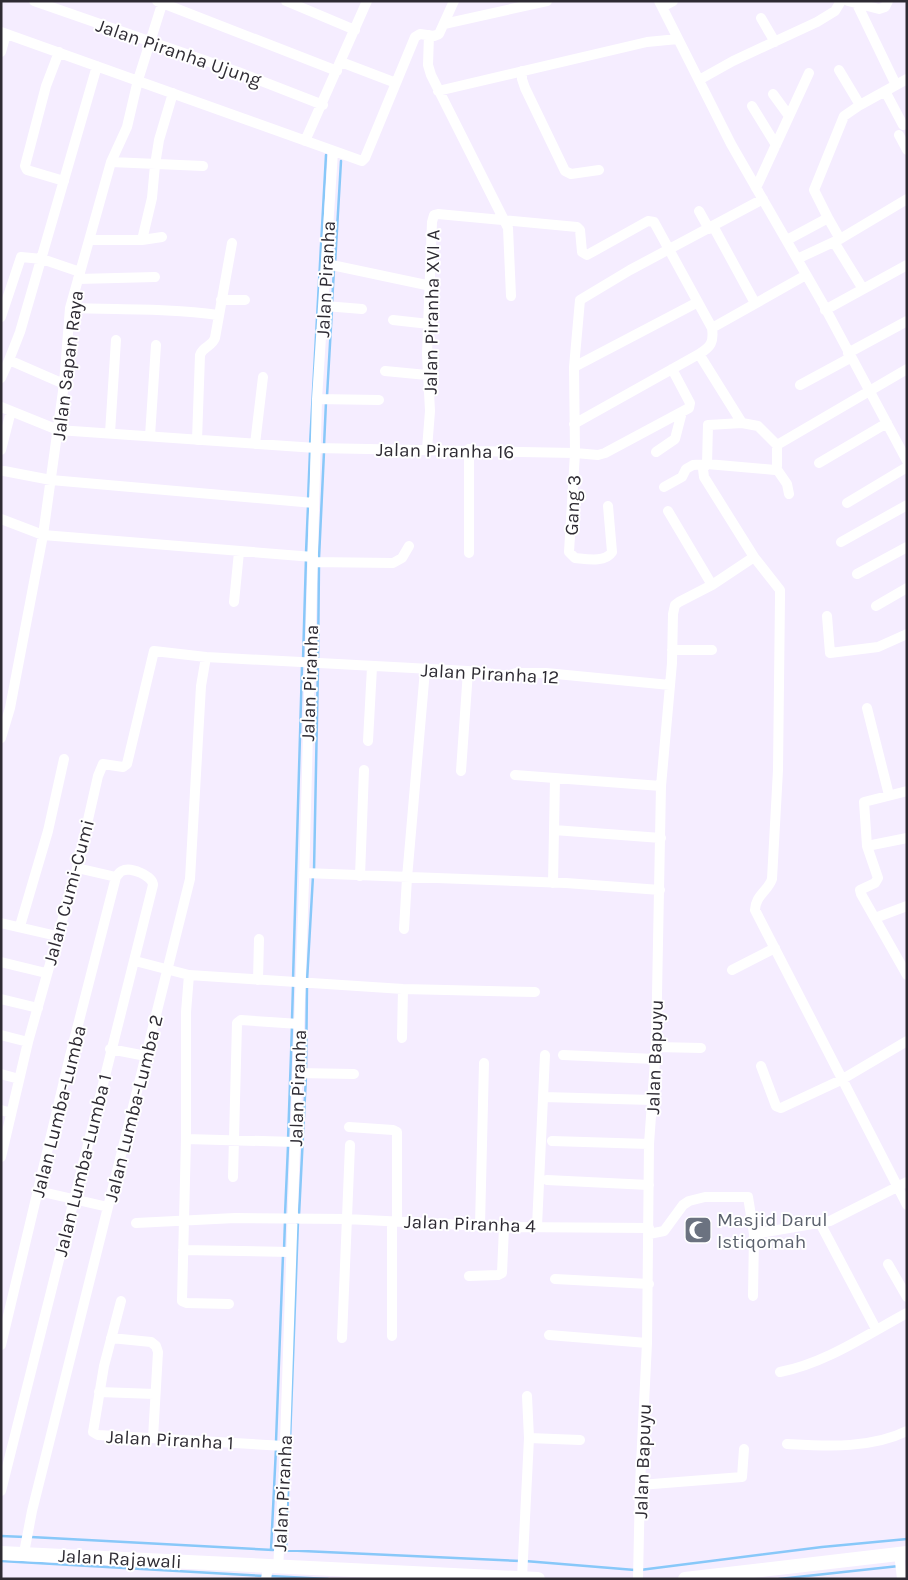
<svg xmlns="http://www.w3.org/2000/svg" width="908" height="1580" font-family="Karla,sans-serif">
  <rect width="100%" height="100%" fill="#f5edff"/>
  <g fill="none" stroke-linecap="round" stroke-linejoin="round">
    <!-- stream -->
    <path stroke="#88c8f9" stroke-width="2.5" d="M335,264L341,161
      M332,304L334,269
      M327,396L332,309
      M310,445L326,155
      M324,446L326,402
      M308,500L310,451
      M306,553L308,506
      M319,558L324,452
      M303,660L306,558
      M318,661L319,564
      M314,871L318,666
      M293,980L302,666
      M307,981L313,876
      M292,1020L293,986
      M306,1071L307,986
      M288,1140L292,1026
      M285,1215L288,1146
      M299,1215L306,1076
      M284,1250L285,1221
      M276,1442L283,1255
      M1,1536L25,1537
      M31,1537L273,1550
      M271,1550L276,1448
      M281,1550L520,1561
      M286,1551L298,1221
      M1,1561L264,1576
      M525,1561L635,1570
      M640,1570L822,1547L907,1539
      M270,1576L328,1579
      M779,1579L899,1566"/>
    <!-- minor -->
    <path stroke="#fff" stroke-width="10" d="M34,1L238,72L323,105
      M157,1L337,71
      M286,1L355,30
      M659,1L731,144L823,304L907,461
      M848,1L879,9L885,7L888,1
      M857,4L896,85
      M662,7L673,1
      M761,18L775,42
      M444,24L547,1
      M1,32L362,161L365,158L415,37L420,34L434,36L439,34L454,1
      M429,35L428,65L431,75L508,228L511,296
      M1,52L6,34
      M59,52L46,86L25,166L27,170L64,181
      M341,62L396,83
      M839,70L860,105
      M522,71V79L525,88L565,171L571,174L599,170
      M699,80L733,61L817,22L835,11L841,1
      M438,91L647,42L678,39
      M885,91L903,125
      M773,94L789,116
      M752,106L776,145
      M899,135L907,150
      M305,141L367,1
      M111,162L203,166
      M756,188L809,73
      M699,211L709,229
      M828,218L840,239
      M713,226L755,303
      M90,240H142L162,237
      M142,240L152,198L155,165L159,140L173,93
      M787,240L828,218L814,190L844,116L860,105L907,79
      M834,242L863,289
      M797,259L840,239L907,199
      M327,264L431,286
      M78,279L155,277
      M221,300H245
      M325,306L362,309
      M70,308C120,310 169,308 218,315
      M825,310L907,265
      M1,317L21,257L42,259L80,272
      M393,320L429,324
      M712,328L806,275
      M848,353L907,321
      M699,354L742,423
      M574,367L698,302
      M672,369L690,403L689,408L605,453L598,455L575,453L574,367L580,300L630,270L763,199
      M385,371L427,375
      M1,378L9,360
      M64,384L9,360L20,332L97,66
      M800,385L850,358
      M317,399L379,400
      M1,407L58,430L316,448L575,453L569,552L575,558C586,559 605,563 612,552L608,506
      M110,433L116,340
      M150,436L156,345
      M197,440L200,355C203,346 212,347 215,338L232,243
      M255,444L263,377
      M427,449L430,411L427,354L432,222L434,215L438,214L577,227L580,230L582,252L587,255L648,221L654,222L712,328C714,342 711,347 699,354L574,424
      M1,450L11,411
      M656,452L675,439L682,412
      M819,463L887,423
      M776,468L787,484L789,494
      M4,471L51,480L314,503
      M664,487L682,477L686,469L693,465L707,464L775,470L777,466V445
      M847,503L907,467
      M668,511L712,585
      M1,519L43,535L313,557
      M841,542L907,505
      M469,553V449
      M754,557L780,590V597L778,770L772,879C768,891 755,896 755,910L907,1205
      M313,562L393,563L402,558L409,546
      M857,574L907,547
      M234,602L239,552
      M876,606L907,588
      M827,616L830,653L878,647L907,634
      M672,650H712
      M867,708L889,795
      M1,738L10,708L43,535L64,384L70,308L111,162L127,127L138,80L163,1
      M368,741L372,667
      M461,771L468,671
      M515,775L661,786
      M554,830L661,838
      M907,838L867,846L878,878L875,883L860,890L861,894L907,975
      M867,846L864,802L907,791
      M77,868L116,877
      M304,873L566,883L660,890
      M360,876L364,770
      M553,883L555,778
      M875,918L907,906
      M1,923L57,936
      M20,926L48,831L64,759
      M404,929L407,878L425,670
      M135,961L189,975
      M1,962L46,973
      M732,970L775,948
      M258,980L259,939
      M1,999L38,1008
      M1,1035L28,1042
      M402,1038L403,989
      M656,1047L701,1048
      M110,1049L146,1056
      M563,1055L655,1059
      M761,1066L776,1106L781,1108L841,1080L907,1041
      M297,1073L354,1074
      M1,1074L19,1079
      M544,1097L652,1100
      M1,1110L11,1113
      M349,1127L393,1130L397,1132V1221
      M186,1139V1012L189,975L403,989L535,992
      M552,1141L649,1144
      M1,1157L28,1042L77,868L98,776L103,764L123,767L127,764L154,651L206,657L468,671L508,676L516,673H546L670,685
      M233,1177L237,1023L241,1020L299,1024
      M547,1180L649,1185
      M38,1191L108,1207
      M392,1221V1336
      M136,1223L235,1218L346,1219L504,1227L649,1228
      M820,1223L876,1329
      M480,1225L484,1063
      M537,1226L545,1055
      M649,1234L664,1231L683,1205L689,1201L705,1197H748L754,1234L830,1221L907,1182
      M183,1250L290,1252
      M888,1264L907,1297
      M469,1276L498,1275L502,1273L504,1227
      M555,1279L649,1284
      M753,1296L754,1234
      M121,1301L104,1366L93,1432L98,1435L284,1446
      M229,1304L187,1303L182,1301L186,1139L295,1142
      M549,1335L647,1343
      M111,1338L151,1342L156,1346L158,1352L153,1438
      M342,1338L350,1145
      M1,1345L70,1056L116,877C118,875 120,871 122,871C130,866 153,876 153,885L1,1491
      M780,1372C826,1363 866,1335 907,1313
      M99,1392L155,1394
      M529,1438L580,1440
      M787,1444C826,1446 871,1449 907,1431
      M640,1485L742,1477L744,1449
      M24,1553L32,1511L190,879L201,686L206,657
      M899,1553L902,1579
      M278,1568L284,1471L304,881L317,399L333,152
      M522,1578L529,1438L527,1396
      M266,1579L268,1567
      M638,1579L640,1485L647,1343L649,1144L656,1047L661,786L672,663L673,614L675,605L679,602L712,585L754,557L704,477L703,469L707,464L708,425L742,423L758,426L777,445L907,369"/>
    <!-- major -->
    <path stroke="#fff" stroke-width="14" d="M1,1553L538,1579
      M685,1579L907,1553"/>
  </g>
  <!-- icons -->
  <defs>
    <symbol id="mosque-square" viewBox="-11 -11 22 22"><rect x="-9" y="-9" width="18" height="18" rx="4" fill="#6b7280" stroke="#fff"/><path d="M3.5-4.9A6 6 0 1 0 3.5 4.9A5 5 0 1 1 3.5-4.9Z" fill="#fff"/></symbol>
  </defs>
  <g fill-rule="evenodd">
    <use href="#mosque-square" x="682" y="1214" width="32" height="32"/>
  </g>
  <g text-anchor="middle" stroke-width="4" stroke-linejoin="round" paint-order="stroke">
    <!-- street labels -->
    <g font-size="19" fill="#2e2b33" stroke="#fff">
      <text transform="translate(179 52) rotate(19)" y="7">Jalan Piranha Ujung</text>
      <text transform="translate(325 279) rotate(-87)" y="7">Jalan Piranha</text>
      <text transform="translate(431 312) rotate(-89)" y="7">Jalan Piranha XVI A</text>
      <text transform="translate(67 365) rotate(-83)" y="7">Jalan Sapan Raya</text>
      <text transform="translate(445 450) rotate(1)" y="7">Jalan Piranha 16</text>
      <text transform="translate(572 505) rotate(-87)" y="7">Gang 3</text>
      <text transform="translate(490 673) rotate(3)" y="7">Jalan Piranha 12</text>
      <text transform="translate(309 683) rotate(-88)" y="7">Jalan Piranha</text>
      <text transform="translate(68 892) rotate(-75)" y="7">Jalan Cumi-Cumi</text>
      <text transform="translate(654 1057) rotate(-88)" y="7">Jalan Bapuyu</text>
      <text transform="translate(297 1088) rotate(-88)" y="7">Jalan Piranha</text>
      <text transform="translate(133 1108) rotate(-76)" y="7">Jalan Lumba-Lumba 2</text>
      <text transform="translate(58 1111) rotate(-76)" y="7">Jalan Lumba-Lumba</text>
      <text transform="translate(82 1165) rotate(-76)" y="7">Jalan Lumba-Lumba 1</text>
      <text transform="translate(470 1223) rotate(2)" y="7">Jalan Piranha 4</text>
      <text transform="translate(170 1439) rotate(3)" y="7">Jalan Piranha 1</text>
      <text transform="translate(642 1461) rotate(-88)" y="7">Jalan Bapuyu</text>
      <text transform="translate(282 1493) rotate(-87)" y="7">Jalan Piranha</text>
      <text transform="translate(120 1558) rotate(3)" y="7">Jalan Rajawali</text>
    </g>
    <!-- worship labels -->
    <g font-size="19" fill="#5b616d" stroke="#fff" text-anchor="start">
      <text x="717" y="1226">Masjid Darul<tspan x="717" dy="22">Istiqomah</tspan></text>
    </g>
  </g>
  <!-- border -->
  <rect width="908" height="1580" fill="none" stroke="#2e2b33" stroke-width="5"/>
</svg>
